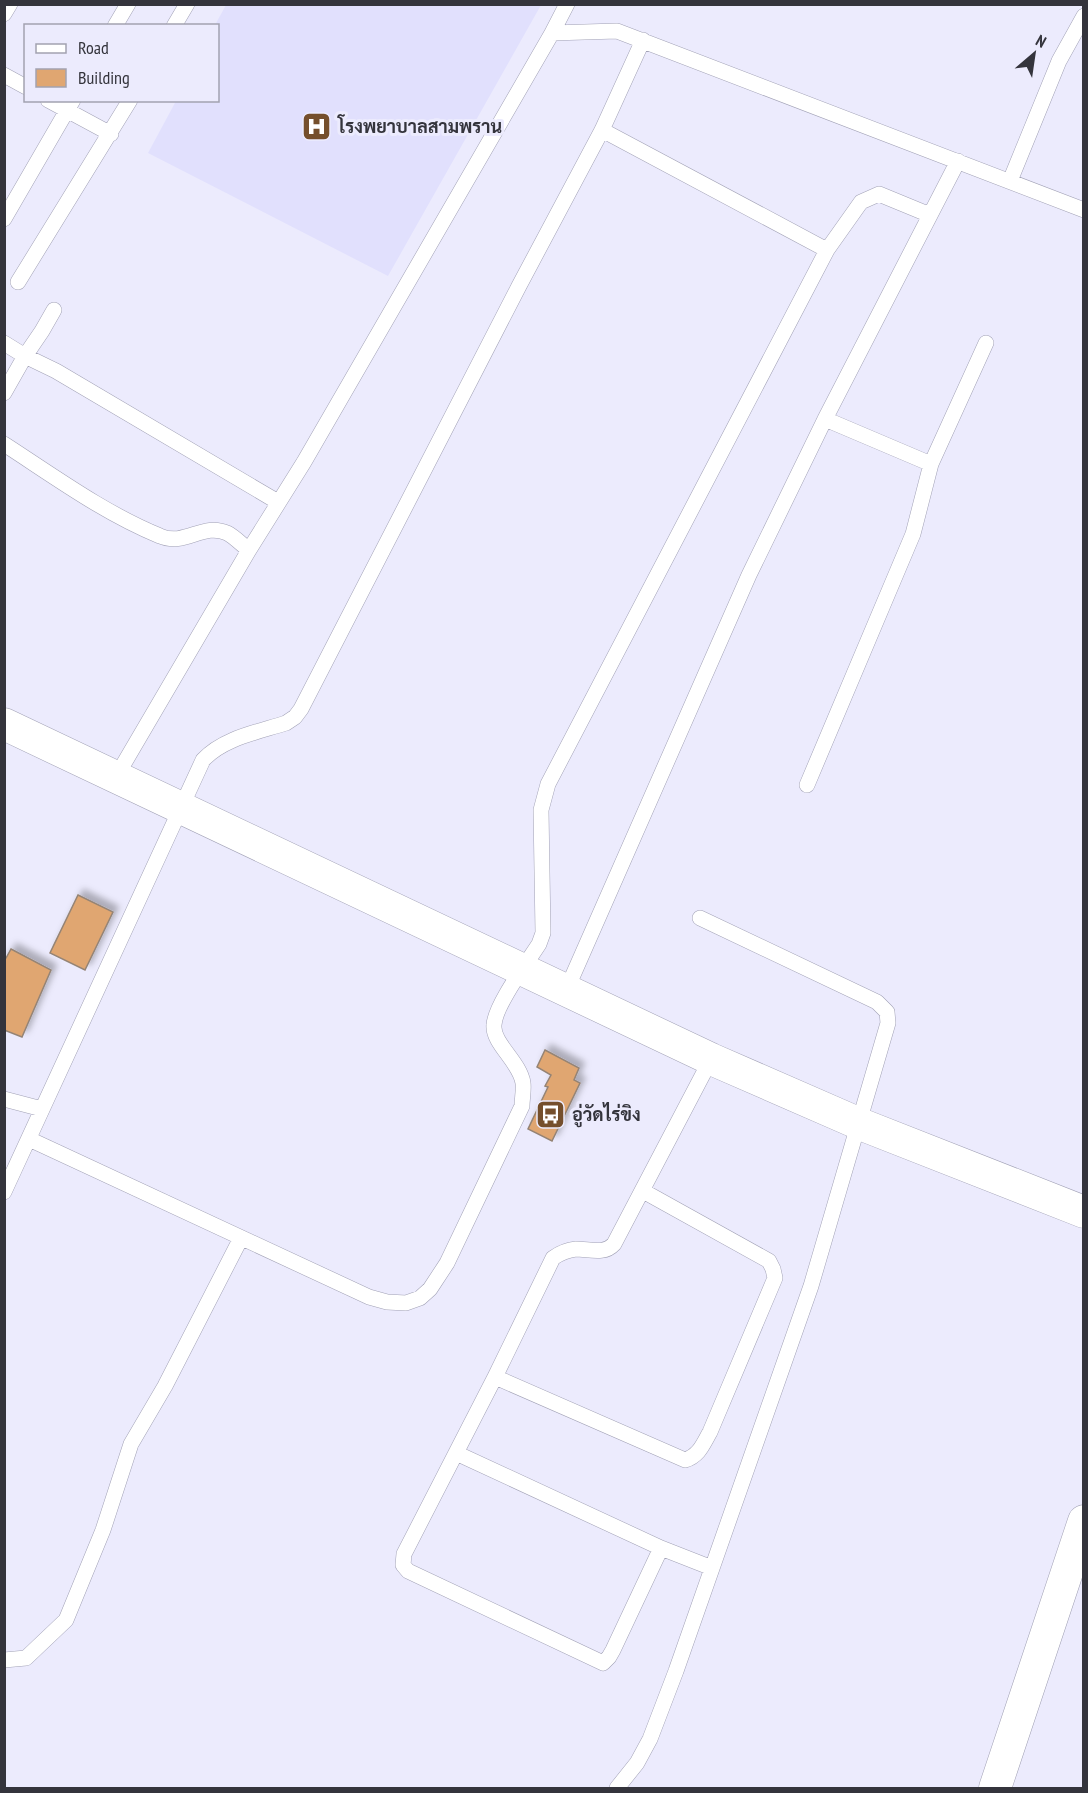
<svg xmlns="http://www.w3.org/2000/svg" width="1088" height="1793" font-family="'PT Sans Narrow',Sarabun,sans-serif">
  <defs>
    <filter id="shadow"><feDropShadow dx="5.5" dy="-5.5" stdDeviation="3" flood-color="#0004"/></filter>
  </defs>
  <rect width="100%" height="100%" fill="#ecebfd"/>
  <!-- built -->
  <path fill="#e1e0fd" d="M226,5H541L388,276L148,153L176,101L218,100V26L215,25Z"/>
  <!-- building -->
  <path fill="#e0a671" stroke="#958475" stroke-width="1.5" filter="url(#shadow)" d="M78,895L113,912L85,970L50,953Z
    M11,949L51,970L22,1037L4,1030V958H6Z
    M545,1050L579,1068L574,1080L580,1083L552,1141L528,1129L548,1087L545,1086L551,1075L537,1067Z"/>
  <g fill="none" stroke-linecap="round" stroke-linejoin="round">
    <defs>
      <path id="lane" d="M4,14L10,4
        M115,26L128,4
        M174,26L187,4
        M552,33L567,4
        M4,75L26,87
        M48,100L111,134
        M602,130L827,250
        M1010,181L1059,61L1084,16
        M4,219L73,100
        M18,282L130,100
        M4,343L25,356L56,371L278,502
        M4,393L25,356L42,331L54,310
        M4,444C55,477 104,513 160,536C185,547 203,522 227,533C235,537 242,545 249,550
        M931,464L986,343
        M116,777L249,550L304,462L552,33L617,31L1084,210
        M807,785L913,534L931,464L825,419
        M566,991L749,575L825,419L958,161
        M4,1099L42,1109
        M29,1139L369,1297L387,1302L406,1303L420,1298L430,1289L447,1263L522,1106C522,1099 524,1090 523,1083C520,1062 492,1043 494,1025C495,1005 527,963 539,944L543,933L541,810L548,784L827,250L861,202L879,194L930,215
        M4,1192L203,760C223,738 258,732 286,723L295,717L301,709L519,286L602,130L643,40
        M495,1377L685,1460C699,1456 703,1444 710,1432L775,1278L773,1269L769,1261L643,1191
        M456,1453L661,1548L613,1650L609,1657L603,1663L408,1571L403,1565L404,1554L495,1377L553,1258C560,1253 567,1250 576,1249C589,1249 604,1255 614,1244L711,1059
        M661,1548L712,1568
        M4,1660L26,1658L66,1620L103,1530L131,1444L165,1386L241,1238
        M617,1788L637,1763L650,1739L676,1671L811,1286L888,1023L887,1012L877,1002L700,918"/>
      <path id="street" d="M4,724L711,1059L860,1124L1084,1212
        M995,1788L1084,1521"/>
    </defs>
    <!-- lane casing -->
    <use href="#lane" stroke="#a2a2b6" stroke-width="16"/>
    <!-- street casing -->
    <use href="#street" stroke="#a2a2b6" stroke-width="33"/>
    <!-- lane -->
    <use href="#lane" stroke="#fff" stroke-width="15"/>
    <!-- street -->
    <use href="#street" stroke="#fff" stroke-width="32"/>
  </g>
  <!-- icons -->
  <defs>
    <symbol id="hospital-square" viewBox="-11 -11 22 22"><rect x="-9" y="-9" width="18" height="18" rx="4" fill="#754f2c" stroke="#ecebfd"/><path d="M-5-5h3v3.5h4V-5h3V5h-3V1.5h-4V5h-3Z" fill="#fff"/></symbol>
    <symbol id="bus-square" viewBox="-11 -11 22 22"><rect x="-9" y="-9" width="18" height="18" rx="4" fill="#754f2c" stroke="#ecebfd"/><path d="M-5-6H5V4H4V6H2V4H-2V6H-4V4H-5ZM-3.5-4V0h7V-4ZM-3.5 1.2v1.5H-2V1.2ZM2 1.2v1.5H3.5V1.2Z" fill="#fff"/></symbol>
  </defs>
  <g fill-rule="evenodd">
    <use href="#hospital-square" x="300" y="110" width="33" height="33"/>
    <use href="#bus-square" x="534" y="1098" width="33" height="33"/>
  </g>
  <g text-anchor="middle" stroke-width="6" stroke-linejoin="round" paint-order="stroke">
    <!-- poi labels -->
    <g font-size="18" font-weight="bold" fill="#34343c" stroke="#ecebfd" text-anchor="start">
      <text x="338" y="133">โรงพยาบาลสามพราน</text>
      <text x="572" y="1121">อู่วัดไร่ขิง</text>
    </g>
  </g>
  <!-- border -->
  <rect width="1088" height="1793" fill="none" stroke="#34343c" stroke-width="12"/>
  <!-- legend -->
  <rect x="24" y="24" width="195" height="78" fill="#ecebfd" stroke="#a2a2b0" stroke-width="1.5"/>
  <rect x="36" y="44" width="30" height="9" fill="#ffffff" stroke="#a2a2b0" stroke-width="1.5"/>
  <text x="78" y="54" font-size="18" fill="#34343c">Road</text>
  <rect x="36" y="69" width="30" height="18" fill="#e0a671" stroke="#a2a2b0" stroke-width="1.5"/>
  <text x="78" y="84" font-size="18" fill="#34343c">Building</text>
  <!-- north arrow -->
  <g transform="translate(1034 54) rotate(29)" stroke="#ecebfd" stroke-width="4.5" paint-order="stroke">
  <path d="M0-4.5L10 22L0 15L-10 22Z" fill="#34343c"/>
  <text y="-9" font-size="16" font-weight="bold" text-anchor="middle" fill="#34343c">N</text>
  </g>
</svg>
